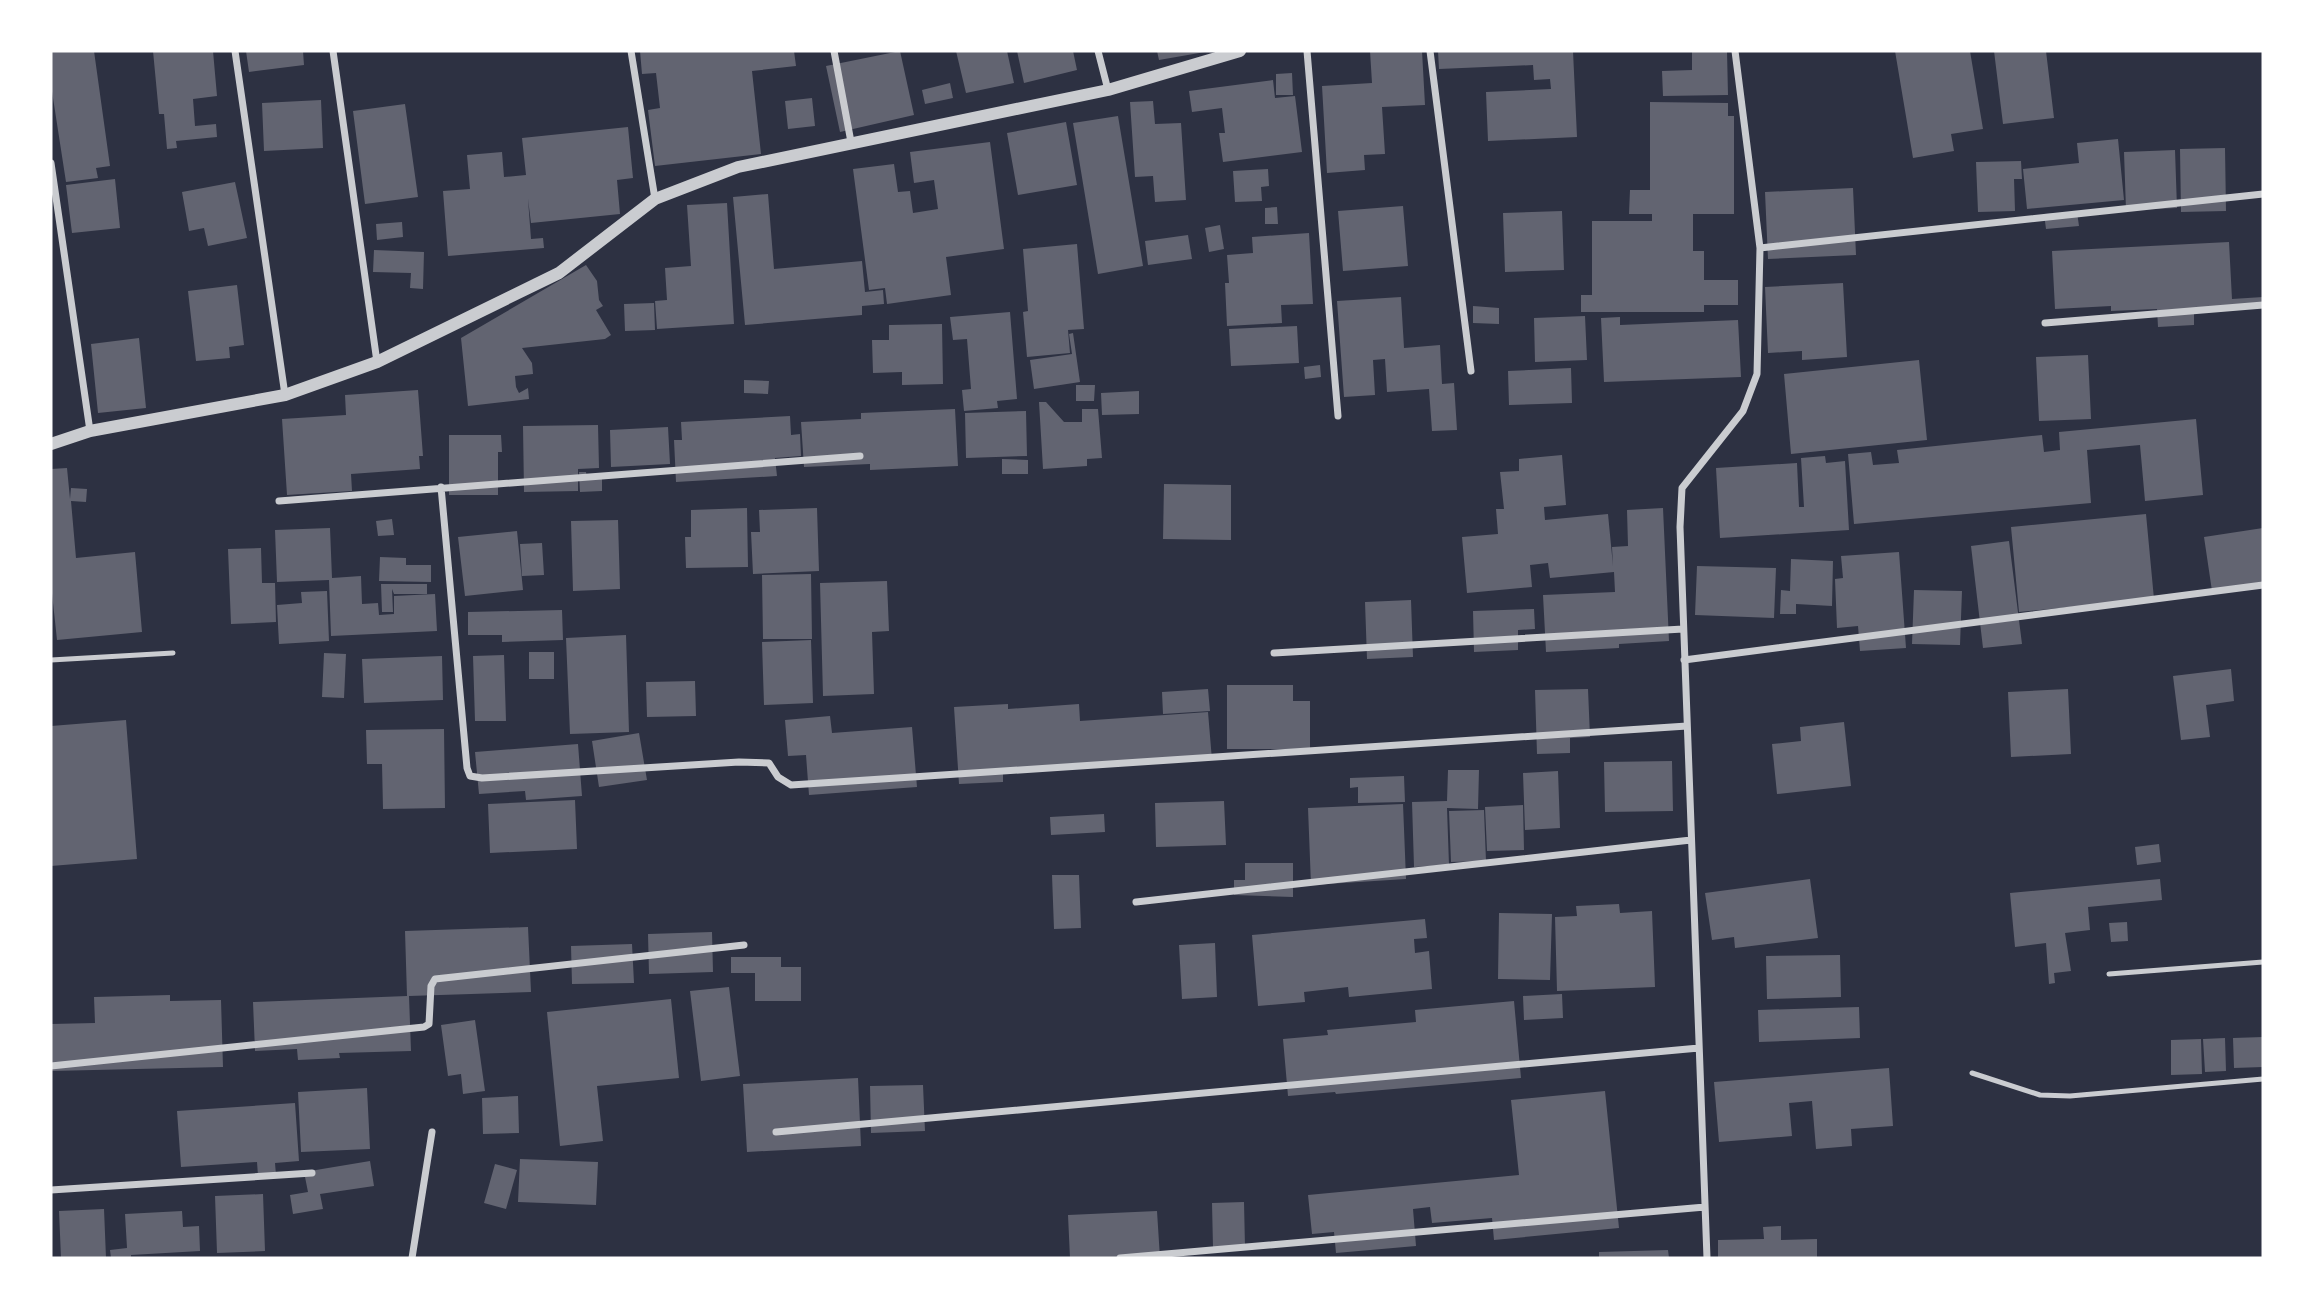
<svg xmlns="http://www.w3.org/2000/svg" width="2314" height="1309" font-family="Figtree,sans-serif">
  <rect width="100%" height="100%" fill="#2d3142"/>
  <!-- building -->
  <path fill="#626471" d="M51,51H94L110,166L96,168L98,178L66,182L51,85Z
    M153,51H213L217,96L193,99L195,126L216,124L217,137L176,141L177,148L167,149L164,114H159Z
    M246,51H303L304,65L249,72Z
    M640,51H794L796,66L752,71L761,154L655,166L648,110L660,108L656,73L642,74Z
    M900,51L914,115L840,132L826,66Z
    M956,51H1007L1014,83L966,93Z
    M1017,51H1073L1077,70L1024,83Z
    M1157,51H1205V52L1159,60Z
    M1370,51H1422L1425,105L1382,107L1385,154L1364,155L1365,170L1327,173L1322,86L1372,83Z
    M1438,51H1573L1577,137L1488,141L1486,92L1551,89L1550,79L1534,80L1533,65L1439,69Z
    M1727,51L1728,95L1663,96L1662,71L1692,70V52Z
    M1895,51H1970L1983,129L1951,134L1954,151L1913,158Z
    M1994,51H2046L2054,118L2003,124Z
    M1292,73L1293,95H1276V74Z
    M1273,80L1275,98L1295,96L1302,152L1223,162L1219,133H1225L1222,108L1192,112L1189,91Z
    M950,83L953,98L925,104L922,90Z
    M812,98L815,126L788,129L785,101Z
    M321,100L323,148L264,151L262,103Z
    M1153,101L1155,124L1181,123L1186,200L1155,202L1153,176L1135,177L1130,102Z
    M1650,102L1728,103V116H1734V214H1693V251H1704V280H1738V305H1704V312H1581V295H1592V221H1652V214H1629L1630,190H1650Z
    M405,104L418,197L365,204L353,111Z
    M1118,116L1143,266L1098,274L1073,123Z
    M1066,122L1077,185L1018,195L1007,133Z
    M628,127L633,178L617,180L620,214L531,223L528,199L531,239L543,238L544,248L448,256L443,191L470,189L467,155L502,152L504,177L526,175L522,138Z
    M2118,139L2124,200L2027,209L2023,169L2079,163L2077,143Z
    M990,142L1004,249L946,257L951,295L887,304L885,288L869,290L853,169L894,164L898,192L910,191L913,213L938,209L934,180L914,183L910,152Z
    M2225,148L2226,211L2181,212L2180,149Z
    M2175,150L2177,208L2126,210L2124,152Z
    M2021,161L2022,179H2014L2015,211L1978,212L1976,162Z
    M1268,169L1269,186L1261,187L1262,201L1235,202L1233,171Z
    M115,179L120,228L72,233L66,185Z
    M235,182L247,238L208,246L204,228L189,231L182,192Z
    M1853,188L1856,255L1768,259L1765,192Z
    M768,194L774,269L862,261L865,292L883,290L884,304L862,306V315L745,325L733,197Z
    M727,203L734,324L657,329L655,301L667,300L665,268L691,266L687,205Z
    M1403,206L1408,266L1343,271L1338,211Z
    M1277,207L1278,224H1265V208Z
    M1562,211L1564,270L1505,272L1503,213Z
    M2077,212L2079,226L2046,229L2044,214Z
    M402,222L403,237L377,240L376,224Z
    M1220,225L1224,249L1209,252L1205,228Z
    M1309,233L1313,304L1281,305L1282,323L1227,326L1225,283H1229L1227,255L1253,253L1252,237Z
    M1188,235L1192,259L1148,265L1145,241Z
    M2229,242L2232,299L2263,297V308L2194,312V325L2158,327L2157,309L2111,311V306L2055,309L2052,251Z
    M1077,244L1084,329L1068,330L1070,353L1027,357L1023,312L1028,311L1023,249Z
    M374,250L424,252L423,289L410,288L411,273L373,272Z
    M586,265L597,281L599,300L603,306L596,310L611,335L605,339L522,348L532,363L533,374L515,376L516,387L519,393L528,388L529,399L468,406L461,338Z
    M1843,283L1847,357L1802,360V351L1768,353L1765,287Z
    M237,285L244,345L229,347L230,358L196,361L188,291Z
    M1401,297L1404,348L1440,345L1442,384L1454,383L1457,430L1432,431L1429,389L1387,392L1385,359L1373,360L1375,395L1344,397L1337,301Z
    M654,303L655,330L625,331L624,304Z
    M1473,306L1499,308V324L1473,323Z
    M1010,312L1017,399L997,401L998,408L964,411L962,390L971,389L967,339L953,340L950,317Z
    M1585,316L1587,360L1535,362L1534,318Z
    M1620,317V325L1738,320L1741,377L1604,382L1601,318Z
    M942,324L943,384L902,385V372L873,373L872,340H889V325Z
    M1297,326L1299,363L1231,366L1229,329Z
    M1073,333L1080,382L1034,389L1030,360L1072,354L1069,334Z
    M139,338L146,408L98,413L91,344Z
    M2088,355L2091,419L2039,421L2036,357Z
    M1919,360L1927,440L1791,454L1784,374Z
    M1320,365L1321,377L1305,379L1304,367Z
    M1571,368L1572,403L1509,405L1508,371Z
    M744,380L769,381L768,394L744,393Z
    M1076,385H1095L1094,401H1076Z
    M418,390L423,456H419L420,469L351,474L352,491L287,495L282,419L346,415L345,395Z
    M1139,391V414L1102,415L1101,393Z
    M1039,402H1046L1064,422H1082V409H1098L1102,458L1087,459V466L1043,469Z
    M955,409L958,466L870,470V464L804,467L801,422L861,419V413Z
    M1026,411L1027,456L966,458L965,413Z
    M790,416L791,435L800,434L801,456L775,458L777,476L676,482L674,440H682L681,422Z
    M2196,419L2203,495L2145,501L2140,445L2087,450L2091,503L1854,524L1848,454L1871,452L1873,465L1899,463L1897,450L2042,435L2044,452L2060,450L2059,432Z
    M598,425L599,468L578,469V491L524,492L523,426Z
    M668,427L670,464L611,467L610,430Z
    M449,435H501L502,452H498V495H449Z
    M1562,455L1566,505L1544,507L1545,520L1608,514L1613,566L1612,547L1628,546L1627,510L1663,508L1669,641L1619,644V648L1546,652L1543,595L1615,592L1614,572L1550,578L1548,563L1530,565L1532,587L1467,593L1462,537L1498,534L1496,509H1504L1500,472L1519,471V459Z
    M1825,456L1826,463L1845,461L1849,530L1720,538L1716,468L1797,463L1799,507H1804L1801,458Z
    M1002,459L1028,460V474H1002Z
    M67,468L70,499L71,488L87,489L86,502L71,501L76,558L135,552L142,632L57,640L51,584V469Z
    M579,472H586L587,478H602V491L580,492Z
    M1164,484L1231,485V540L1163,539Z
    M747,508L748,567L686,568L685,537H691V510Z
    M817,508L819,571L753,574L751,532H760L759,510Z
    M2146,514L2154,599L2019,612L2011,527Z
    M392,519L394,535L378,536L376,521Z
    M618,520L620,589L573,591L571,521Z
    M330,528L332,578L361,576L362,604L378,603L379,615L394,614V596L435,594L437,631L331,636L329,580L277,582L275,530Z
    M2263,528V583L2212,591L2204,537Z
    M517,531L523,590L465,596L458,537Z
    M2009,541L2022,644L1983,648L1971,546Z
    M542,543L544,575L522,576L520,544Z
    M261,548L262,583H275L276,622L231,624L228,549Z
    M1899,552L1906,648L1860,651L1858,626L1837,628L1835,579L1843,578L1841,556Z
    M380,557L406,558V565H431V582L379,581Z
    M1791,559L1833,561L1832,606L1796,604V614H1780L1781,590L1790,591Z
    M1697,566L1776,568L1774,618L1695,615Z
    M811,574L812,639H763L762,575Z
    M887,581L889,631L872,632L874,694L823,696L820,583Z
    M381,584H427V594H394L392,589L393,612H382Z
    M1914,590L1962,591L1960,645L1912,644Z
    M327,591L329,641L279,644L277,605L302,603L301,592Z
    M1411,600L1413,657L1367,659L1365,602Z
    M1534,609L1535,629L1518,630V650L1474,652L1473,611Z
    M562,610L563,640L502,642V635H468V612Z
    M626,635L629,732L570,734L566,638Z
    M811,640L813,703L764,705L762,642Z
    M529,652H554V679H529Z
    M324,653L346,654L344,698L322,697Z
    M504,655L506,721H475L473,656Z
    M442,656L443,700L364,703L362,659Z
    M2231,669L2234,701L2206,705L2210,737L2181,740L2173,676Z
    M695,681L696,716L647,717L646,682Z
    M1227,685H1293V701H1310V749H1227Z
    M1208,689L1210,711L1163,714L1162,692Z
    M1588,689L1590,737L1570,738V753L1537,754L1535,690Z
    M2068,689L2071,754L2011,757L2008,692Z
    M1008,704V709L1079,704L1080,721L1208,712L1212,760L1003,773V782L959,784L954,707Z
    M830,716L832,733L912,727L917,787L809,795L806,755L788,756L785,720Z
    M126,720L137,859L51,866V726Z
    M1844,722L1851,786L1777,794L1772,744L1801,741L1800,727Z
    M444,729L445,808L383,809L382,764H367L366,730Z
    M639,733L647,780L599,787L592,741Z
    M578,744L582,796L526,800L525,791L479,794L475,752Z
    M1672,761L1673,811L1605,812L1604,762Z
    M1448,770H1479L1478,809L1447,808L1449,865L1414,867L1412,802L1447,801Z
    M1558,771L1560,828L1525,830L1523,773Z
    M1404,776L1405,802L1358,803V787L1350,788V778Z
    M575,800L577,849L490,853L488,804Z
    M1224,801L1226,845L1156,847L1155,803Z
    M1403,804L1406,879L1311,885L1308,808Z
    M1523,805L1524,850L1487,851L1485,807Z
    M1484,810L1486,861L1451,862L1449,811Z
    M1104,814L1105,832L1051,835L1050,817Z
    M2159,844L2161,862L2137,865L2135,847Z
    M1245,863H1293V897L1234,895V880H1245Z
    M1052,875H1079L1081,928L1054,929Z
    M1810,879L1818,938L1735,948L1734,937L1712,940L1705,893Z
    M2160,879L2162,900L2088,907L2090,930L2065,933L2071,971L2054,973L2055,983L2049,984L2046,943L2015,947L2010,893Z
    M1619,904L1620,913L1652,911L1655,987L1557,991L1555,917L1577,916L1576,906Z
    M1499,913L1552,914L1550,980L1498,979Z
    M1425,919L1427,938L1414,939L1415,953L1429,951L1432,989L1349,997L1348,987L1304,992L1305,1002L1258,1006L1252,935Z
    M2127,922L2128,941L2111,942L2109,923Z
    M528,927L531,992L409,996L411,1051L339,1053L340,1058L298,1060L297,1049L255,1051L253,1002L407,996L405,931Z
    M712,932L713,972L649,974L648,934Z
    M1215,943L1217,997L1182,999L1179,945Z
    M632,944L634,983L572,984L571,946Z
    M1840,955L1841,997L1767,999L1766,956Z
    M731,957H781V967H801V1001H755V973H731Z
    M729,987L740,1076L701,1081L690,991Z
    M1562,994L1563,1018L1524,1020L1523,996Z
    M170,995V1001L221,1000L223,1067L51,1071V1024L95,1023L94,997Z
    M671,999L679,1078L597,1086L603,1141L560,1146L547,1012Z
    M1514,1001L1521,1078L1336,1094L1335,1092L1288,1096L1283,1039L1328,1035L1327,1030L1416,1022L1415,1010Z
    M1859,1007L1860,1038L1759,1042L1758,1010Z
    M475,1020L485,1091L463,1094L461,1074L448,1076L441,1025Z
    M2263,1037V1067L2234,1068L2233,1038Z
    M2225,1038L2226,1071L2205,1072L2203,1039Z
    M2201,1039L2202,1074L2171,1075V1040Z
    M1889,1068L1893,1126L1851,1129L1852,1146L1816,1149L1812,1101L1789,1103L1792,1136L1719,1142L1714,1082Z
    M858,1078L861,1146L747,1152L743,1084Z
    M923,1085L925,1131L871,1133L870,1086Z
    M367,1088L370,1149L301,1152L298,1092Z
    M1605,1091L1619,1228L1494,1240L1492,1218L1432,1223L1430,1207L1413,1209L1416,1246L1336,1253L1334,1232L1312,1234L1308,1195L1519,1175L1511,1100Z
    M518,1096L519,1133L483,1134L482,1098Z
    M295,1103L299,1161L275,1163L276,1175L258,1176L257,1162L181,1167L177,1111Z
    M520,1159L598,1162L596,1205L518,1202Z
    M370,1161L374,1186L320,1194L323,1209L293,1214L290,1195L308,1192L304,1172Z
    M495,1164L517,1170L506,1209L484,1203Z
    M263,1194L265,1251L217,1253L215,1196Z
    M1244,1202L1245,1247L1213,1248L1212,1203Z
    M104,1209L106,1258H61L59,1211Z
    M182,1211L183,1227L199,1226L200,1251L131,1255V1258H111L110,1250L127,1248L125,1214Z
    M1157,1211L1160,1258H1070L1068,1215Z
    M1781,1226V1240L1817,1239V1258H1718V1240L1764,1239L1763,1227Z
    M1668,1250L1669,1258H1599V1252Z"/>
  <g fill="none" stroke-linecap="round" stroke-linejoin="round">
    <!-- service -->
    <path stroke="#caccd0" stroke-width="5" d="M51,660L173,653
      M2109,974L2263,962
      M1972,1073L2040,1095L2070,1096L2263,1079"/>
    <!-- minor -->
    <path stroke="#caccd0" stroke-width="7" d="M235,51L285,395
      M333,51L377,362
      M631,51L655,199
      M834,51L851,142
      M1098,51L1108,90
      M1307,51L1338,416
      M1430,51L1471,371
      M51,163L90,431
      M1760,248L2263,194
      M2045,323L2263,305
      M441,487L467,768L470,776L482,778L739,762L769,763L778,777L791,785L1687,726
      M279,501L860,456
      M1274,653L1683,629
      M1684,660L2263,585
      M1136,902L1691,840
      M51,1066L424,1027L429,1024L431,986L435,979L744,945
      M776,1132L1699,1048
      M51,1190L312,1173
      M412,1258L432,1132
      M1120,1258L1705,1207
      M1707,1258L1680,527L1682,488L1743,411L1757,374L1760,248L1735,51"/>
    <!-- tertiary -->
    <path stroke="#caccd0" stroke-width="12" d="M51,444L90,431L285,395L377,362L559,273L655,199L738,167L1108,90L1240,51"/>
  </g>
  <!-- border -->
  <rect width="2314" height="1309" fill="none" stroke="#ffffff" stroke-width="105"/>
</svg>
